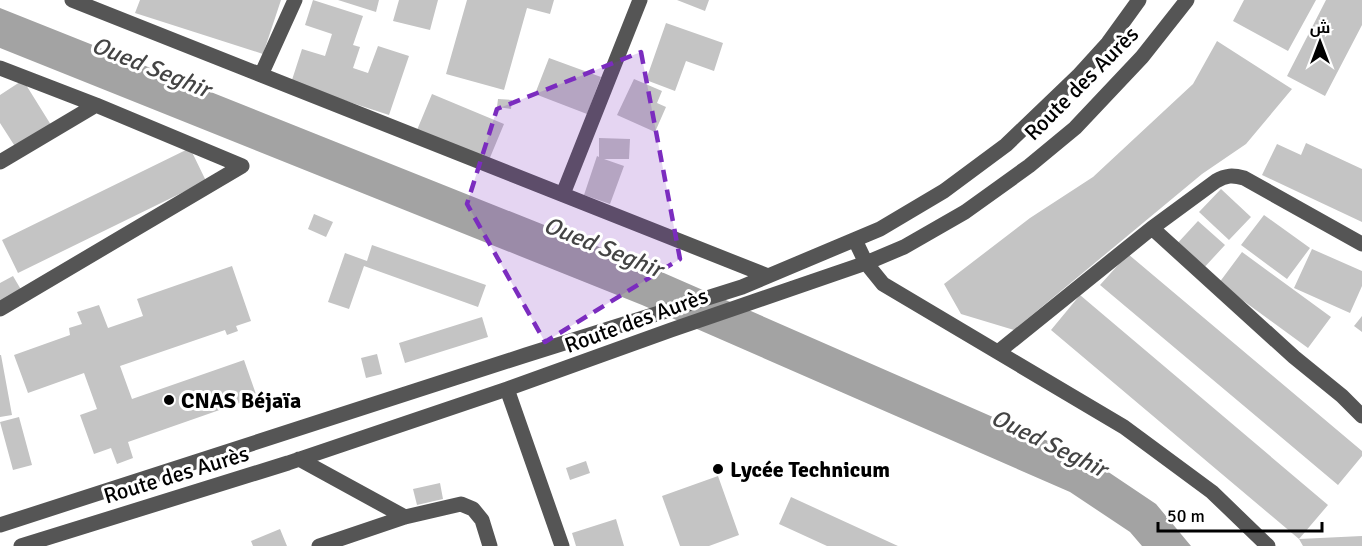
<svg xmlns="http://www.w3.org/2000/svg" width="1362" height="546" font-family="Signika,Cairo,sans-serif">
  <rect width="100%" height="100%" fill="#fff"/>
  <!-- water -->
  <path fill="#a3a3a3" d="M0,8L657,270L1089,459L1156,504L1191,546H1142L1130,532L1070,492L642,305L0,48Z"/>
  <!-- building -->
  <path fill="#c4c4c4" d="M140,0H281L263,54L135,13Z
    M313,0L363,16L353,45L360,47L353,68L368,73L378,46L409,56L389,115L291,83L302,49L325,56L332,34L305,25Z
    M338,0H379L376,12Z
    M399,0H438L430,30L393,21Z
    M467,0H554L550,14L527,8L504,90L446,74Z
    M677,0H709L705,11Z
    M1244,0H1316L1288,51L1233,21Z
    M1326,0H1362V25L1325,96L1287,76Z
    M666,23L723,43L714,71L686,61L675,91L646,80Z
    M1217,41L1292,89L1246,144L1202,174L1014,330L961,314L944,284L1030,218L1093,177L1193,84Z
    M549,58L601,77L587,114L535,94Z
    M634,79L662,91L657,103L666,107L655,132L617,115Z
    M23,80L51,125L16,148L0,123V95Z
    M432,94L504,124L489,160L417,130Z
    M498,99L512,100L511,109L497,107Z
    M599,138L630,139L629,159H604L624,166L610,204L584,195L597,156L599,157Z
    M1306,143L1362,169V222L1262,175L1277,144L1301,155Z
    M190,148L206,181L18,273L2,240Z
    M1221,189L1251,217L1229,240L1199,212Z
    M314,214L333,222L326,237L308,229Z
    M1264,215L1310,248L1287,279L1241,245Z
    M1198,221L1225,245L1201,271L1174,247Z
    M372,245L486,285L478,307L364,266L349,309L328,302L345,253L367,261Z
    M1312,249L1362,271V286L1350,313L1294,288Z
    M1242,252L1331,317L1308,348L1219,283Z
    M1128,254L1362,451V456L1338,485L1100,285Z
    M232,266L251,321L236,326L238,331L227,335L225,330L120,366L132,399L244,360L257,397L128,442L133,458L117,464L111,448L94,454L80,415L97,409L84,373L28,393L14,355L70,335L69,328L82,324L77,312L99,305L108,328L143,316L137,299Z
    M13,276L23,293L0,302V283Z
    M1080,295L1328,505L1299,539L1051,330Z
    M1362,316V332L1354,326Z
    M482,317L488,337L405,363L399,343Z
    M377,354L382,374L366,378L361,358Z
    M0,355H1L12,415L0,417Z
    M19,417L32,465L13,470L0,422Z
    M586,461L590,473L570,480L566,468Z
    M718,476L739,535L709,546H680L662,496Z
    M440,483L443,499L417,505L413,489Z
    M791,497L898,546H827L779,524Z
    M616,519L624,546H576L572,533Z
    M280,529L287,546H253L251,541Z
    M1362,536V546H1303L1299,539Z"/>
  <g fill="none" stroke-linecap="round" stroke-linejoin="round">
    <!-- minor -->
    <path stroke="#555" stroke-width="15" d="M72,0L768,276
      M0,68L96,105L242,166
      M261,75L295,0
      M0,162L96,105
      M563,194L640,0
      M1152,228L1294,357L1342,396L1362,416
      M855,240L866,263L883,284L1124,427L1212,492L1268,546
      M0,309L242,166
      M998,352L1152,228L1216,181C1226,175 1233,175 1244,178L1362,244
      M507,389L562,546
      M299,459L405,517
      M0,525L526,355L742,287L880,229L944,191L1006,145L1078,76L1108,43L1139,0
      M21,546L288,463L507,389L671,330L866,263L904,247L965,212L1029,166L1075,128L1142,57L1187,0
      M319,546L405,517L461,504L473,509L482,520L490,546"/>
  </g>
  <!-- marked area -->
  <path fill="#7b2cbf" fill-opacity="0.2" stroke="#7b2cbf" stroke-width="4.5" stroke-dasharray="12 8" stroke-linejoin="round" d="M641,52L680,259L545,342L467,204L497,109Z"/>
  <!-- markers -->
  <g fill="#000" stroke="#fff" stroke-width="2">
    <circle cx="169" cy="400" r="6"/>
    <circle cx="718" cy="469" r="6"/>
  </g>
  <g text-anchor="middle" stroke-width="6" stroke-linejoin="round" paint-order="stroke">
    <!-- street labels -->
    <g font-size="22" fill="#000" stroke="#fff">
      <text transform="translate(1081 83) rotate(-45)" y="8">Route des Aurès</text>
      <text transform="translate(636 320) rotate(-20)" y="8">Route des Aurès</text>
      <text transform="translate(176 474) rotate(-17)" y="8">Route des Aurès</text>
    </g>
    <!-- poi labels -->
    <g font-size="22" font-weight="bold" fill="#000" stroke="#fff" text-anchor="start">
      <text x="181" y="408">CNAS Béjaïa</text>
      <text x="730" y="477">Lycée Technicum</text>
    </g>
    <!-- water labels -->
    <g font-size="24" font-style="italic" fill="#444" stroke="#fff">
      <text transform="translate(151 67) rotate(22)" y="8">Oued Seghir</text>
      <text transform="translate(603 247) rotate(22)" y="8">Oued Seghir</text>
      <text transform="translate(1049 443) rotate(26)" y="8">Oued Seghir</text>
    </g>
  </g>
  <!-- north arrow -->
  <g transform="translate(1320 42)" stroke="#ffffff" stroke-width="4.5" paint-order="stroke">
  <path d="M0-4.5L10 22L0 15L-10 22Z" fill="#000000"/>
  <text y="-9" font-size="16" font-weight="bold" text-anchor="middle" fill="#000000">ش</text>
  </g>
  <!-- scale -->
  <path d="M1158 522v9h164v-9" fill="none" stroke="#000000" stroke-width="3"/>
  <text x="1167" y="522" font-size="18" fill="#000000" stroke="#ffffff" stroke-width="4.5" paint-order="stroke">50 m</text>
</svg>
